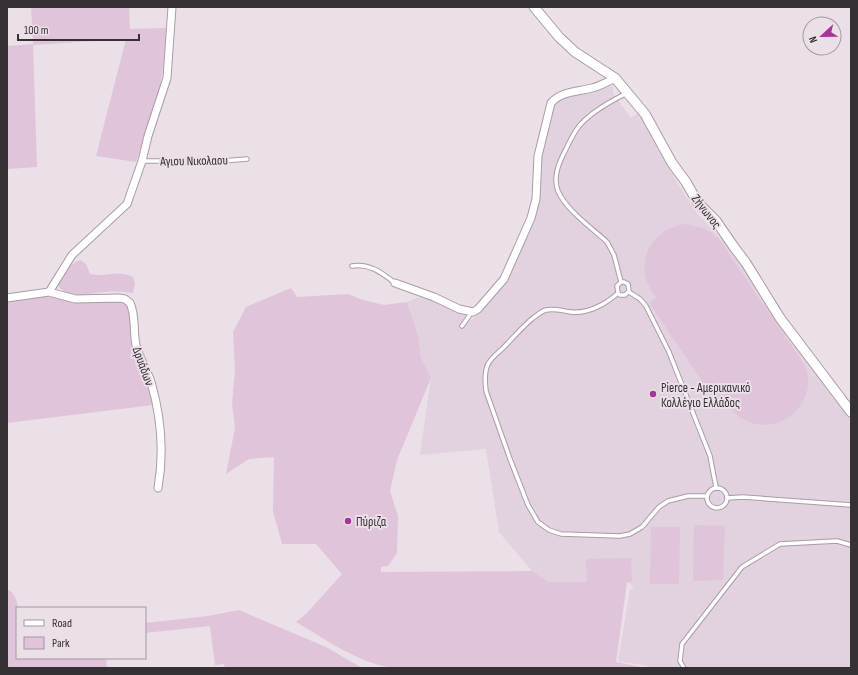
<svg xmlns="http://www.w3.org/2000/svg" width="858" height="675" font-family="'Sofia Sans Condensed',sans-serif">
  <rect width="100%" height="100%" fill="#ebdfe8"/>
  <!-- built -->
  <path fill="#e2d1df" d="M610,85L613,87V94L631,118L639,112L653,141L681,189L697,213L741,261L775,318L790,340L841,404L851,419V668H648V666L618,661L630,590L634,587L627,582L582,583L548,582L532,571L499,532L486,449L420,455L431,378L421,358L418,335L407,302L419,297L424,298L435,301L472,320L506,280L536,213L540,200L541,158L554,106L560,100L575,94L587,93Z"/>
  <!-- green -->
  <path fill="#e0c4da" d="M31,7H129L130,29L166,28V49L160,86L136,162L96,156L126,39L33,45L37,167L7,169V46L33,44Z
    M686,224L706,229L719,239L802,361C806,368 809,376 808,385C805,416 770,435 743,419C735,415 731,408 726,401L719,406L649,303L656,298C652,292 648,286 646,279C639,251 658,227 686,224Z
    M80,260L86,264L90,274C107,278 116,269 133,277L135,283L133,293C125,292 116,291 108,292C93,292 67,301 58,285C61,274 69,265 80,260Z
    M291,288L297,297L348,294L363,300L384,305L407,302L418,335L421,358L431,378L397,460L390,491L398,516L397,553L388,566L381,567V572L532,571L548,582H609H587L586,559L631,558L632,581L627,582L616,662L646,668H394C360,664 325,639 296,622L307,613L342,574L316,544H282L273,511L274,457L249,459L226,474L235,428L232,403L235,370L233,332L246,307Z
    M49,295C62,296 117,298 125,303C131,307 130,317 131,323C131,329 130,335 131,341C134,362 148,383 153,405L7,423V301Z
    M694,525L725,526L723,580L693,581Z
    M651,527H680L679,584H650Z
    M7,589C14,592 17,600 18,608H17V658H106L107,668H7Z
    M239,610L326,647L362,668H225L224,664L215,665L210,626L145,633V623L208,616Z"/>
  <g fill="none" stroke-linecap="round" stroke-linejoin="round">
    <defs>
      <path id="service" d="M142,161H222L247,159
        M352,266C370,263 382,273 395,283
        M621,282L614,255L607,242C592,228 566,210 558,191C553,178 558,165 564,153C568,145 572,136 577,129C587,114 611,101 627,93
        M629,292L640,299L646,306L669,352L710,456L716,487
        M618,293C606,304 588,314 571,312C563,311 554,308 546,310C542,311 537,315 533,318C522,327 513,338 503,348C498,353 491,358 488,364C484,372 485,383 486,391L510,459L528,505L538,522L549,530L561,534L620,536L630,534L642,527L659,507L668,501L688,496H707
        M618,293L620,295H625L629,291L628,284L624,282H621
        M618,293L617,286L621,282
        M462,326L472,312
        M707 498a10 10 0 1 1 20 0a10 10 0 1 1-20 0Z
        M727,498L743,497L851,505
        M684,668L680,661L682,644L742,567L780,544L837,541L851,545"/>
      <path id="minor" d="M395,283L434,297L459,309L473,312L478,309L504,279L531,218L536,199L538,156L551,103C561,91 577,92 592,88C600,86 607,82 615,78
        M49,292L75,299L119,298L125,299L130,303C136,315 133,331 136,345C139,358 147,369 151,382C161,416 164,453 158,488
        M7,298L49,292L72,255L127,204L142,161L148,136L167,78L172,7"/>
      <path id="tertiary" d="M534,7L559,37L575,52L615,78L645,114L672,163L686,182L698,203L716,221L734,247L746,263L780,318L851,412"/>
    </defs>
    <!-- service casing -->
    <use href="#service" stroke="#a89da6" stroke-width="5.5"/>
    <!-- minor casing -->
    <use href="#minor" stroke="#a89da6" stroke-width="9"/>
    <!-- tertiary casing -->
    <use href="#tertiary" stroke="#a89da6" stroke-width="11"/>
    <!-- service -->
    <use href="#service" stroke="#fff" stroke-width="3.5"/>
    <!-- minor -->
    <use href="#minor" stroke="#fff" stroke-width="7"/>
    <!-- tertiary -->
    <use href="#tertiary" stroke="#fff" stroke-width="9"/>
  </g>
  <!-- markers -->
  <g fill="#a43796" stroke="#ebdfe8" stroke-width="1.5">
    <circle cx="653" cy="394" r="4"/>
    <circle cx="348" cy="521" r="4"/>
  </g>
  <g text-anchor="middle" stroke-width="4" stroke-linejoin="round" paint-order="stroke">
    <!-- street labels -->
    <g font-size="13" fill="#353034" stroke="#ebdfe8">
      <text transform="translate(194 160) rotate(-1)" y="5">Αγιου Νικολαου</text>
      <text transform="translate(707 211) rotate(52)" y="5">Ζήνωνος</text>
      <text transform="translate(144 366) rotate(70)" y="5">Δρυάδων</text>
    </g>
    <!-- poi labels -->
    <g font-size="13" fill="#353034" stroke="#ebdfe8" text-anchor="start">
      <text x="661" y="392">Pierce - Αμερικανικό<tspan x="661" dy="15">Κολλέγιο Ελλάδος</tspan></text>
      <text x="356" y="526">Πύριζα</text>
    </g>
  </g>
  <!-- border -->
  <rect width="858" height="675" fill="none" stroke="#353034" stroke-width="16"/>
  <!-- legend -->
  <rect x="16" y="607" width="130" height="52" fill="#ebdfe8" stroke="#a299a0"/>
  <rect x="24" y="620" width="20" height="6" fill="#ffffff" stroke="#a299a0"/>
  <text x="52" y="627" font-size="12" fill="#353034">Road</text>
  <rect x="24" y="637" width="20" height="12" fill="#e0c4da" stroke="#a299a0"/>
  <text x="52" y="647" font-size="12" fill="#353034">Park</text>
  <!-- north arrow -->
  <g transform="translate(822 36) rotate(248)"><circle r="19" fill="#ebdfe8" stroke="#a299a0"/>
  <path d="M0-3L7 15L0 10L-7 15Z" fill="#a43796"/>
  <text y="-6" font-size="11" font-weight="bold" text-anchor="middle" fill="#353034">N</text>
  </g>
  <!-- scale -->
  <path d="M18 34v6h121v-6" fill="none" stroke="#353034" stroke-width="2"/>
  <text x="24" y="34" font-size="12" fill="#353034" stroke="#ebdfe8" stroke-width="3" paint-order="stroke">100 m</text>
</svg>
